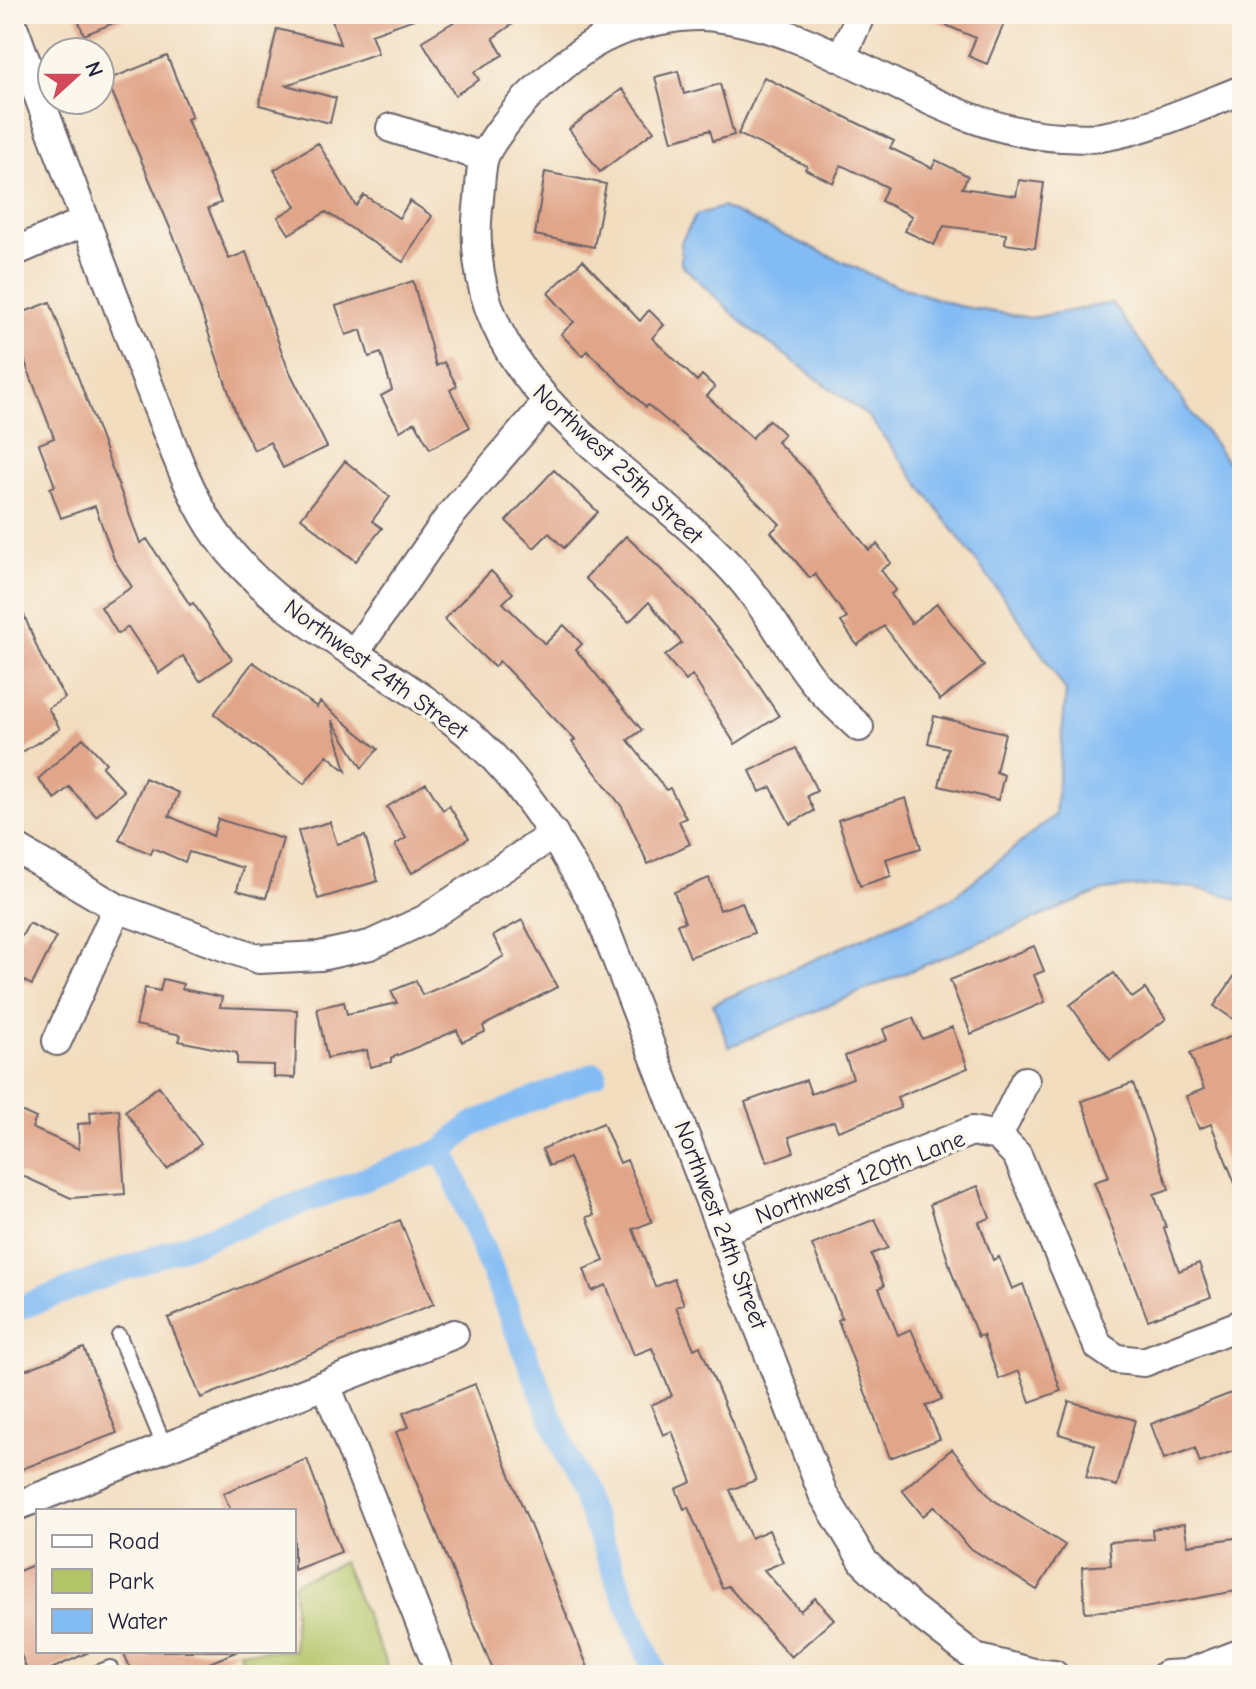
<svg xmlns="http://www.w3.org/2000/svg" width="1256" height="1689" font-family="'Comic Neue',sans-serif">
  <rect width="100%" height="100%" fill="#fbf7ec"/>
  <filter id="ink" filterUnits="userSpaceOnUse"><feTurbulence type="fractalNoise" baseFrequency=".0125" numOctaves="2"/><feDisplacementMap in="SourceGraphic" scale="16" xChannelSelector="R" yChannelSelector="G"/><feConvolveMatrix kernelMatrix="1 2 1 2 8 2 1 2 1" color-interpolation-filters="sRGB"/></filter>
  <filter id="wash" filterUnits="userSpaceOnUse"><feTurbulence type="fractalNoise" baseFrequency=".006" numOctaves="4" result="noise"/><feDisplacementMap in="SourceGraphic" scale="32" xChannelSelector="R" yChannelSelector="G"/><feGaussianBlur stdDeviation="1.8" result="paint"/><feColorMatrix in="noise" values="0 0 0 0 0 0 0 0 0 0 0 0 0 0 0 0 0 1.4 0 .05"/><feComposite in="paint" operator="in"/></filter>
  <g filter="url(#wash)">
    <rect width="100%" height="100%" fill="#f2ddbf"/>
    <!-- green -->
    <path fill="#b3c467" stroke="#6a7351" stroke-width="2" d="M343,1562L388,1668L372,1675H249L239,1651H294V1583Z"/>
    <!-- water -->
    <path fill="#83bcf4" stroke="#526f98" stroke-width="2" d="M722,207L887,282L958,306L1031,318L1112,303L1242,482V901C1195,882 1154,884 1104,890L729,1047L713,1004L951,899L1055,815L1066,691L1020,620L869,417L746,326L681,264V242L696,215Z"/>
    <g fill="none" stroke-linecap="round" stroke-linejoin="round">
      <!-- canal -->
      <path stroke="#83bcf4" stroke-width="24" d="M443,1150L472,1124L595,1074
        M14,1310L443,1150L656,1675"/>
    </g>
    <g id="blocks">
      <!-- building -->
      <path fill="#e1a68a" d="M76,14H133V15L84,35Z
        M330,14H419L420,17L371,34L378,53L286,85L336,98L330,123L259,105L277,29L340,44Z
        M467,14H527L493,38L503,55L474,72L479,80L455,95L422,41Z
        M920,14H1008L987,64L968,56L976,38Z
        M167,56L192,117L187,119L221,203L208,208L229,259L246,252L287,366L327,447L283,468L270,442L254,450L238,419L182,256L107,80Z
        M678,71L684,94L720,84L734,135L713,141L710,130L672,141L655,77Z
        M764,77L894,141L890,148L932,168L936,160L968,176L962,188L1016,196L1019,180L1044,183L1035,248L1005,244L1006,234L944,226L934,245L905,231L912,216L881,201L887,187L841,165L833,183L805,169L807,166L738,134Z
        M622,89L654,131L600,172L569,129Z
        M318,143L356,206L364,195L399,218L410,201L432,216L403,262L326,212L289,234L278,217L296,206L274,170Z
        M545,172L606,184L594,247L535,235Z
        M583,260L640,321L649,310L664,325L652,338L697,381L702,375L715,387L707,396L752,438L769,420L784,434L777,442L804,468L869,550L877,544L891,563L881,570L896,590L891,594L911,623L937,604L984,666L940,700L884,626L857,645L841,622L847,618L815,574L810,578L771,532L780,524L709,456L648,405L646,407L587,351L582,356L561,334L574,322L548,293Z
        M413,281L436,366L444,362L457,386L450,390L470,427L430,449L415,422L400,431L381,396L392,390L381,353L369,357L361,330L346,335L336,306Z
        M50,302L140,543L147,539L190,605L193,603L232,659L200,681L183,656L159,673L128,627L118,634L101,607L132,587L114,559L95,506L61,518L50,488L55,486L39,444L54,438L14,333V316Z
        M345,461L390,497L372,521L382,528L356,561L301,518Z
        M554,470L598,512L564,548L549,533L534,548L506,521Z
        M626,536L695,602L744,663L779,716L735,744L692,675L686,681L665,656L682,643L649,602L629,622L585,578Z
        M491,571L513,593L503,603L545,644L564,625L582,644L576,650L642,730L628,740L666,790L670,788L686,818L679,821L690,844L648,864L622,807L572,742L575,740L499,661L494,667L444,619Z
        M14,590L41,657L65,698L48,708L60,729L22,752L14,738Z
        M253,662L317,707L320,702L378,749L362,768L332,720L346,771L327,755L304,784L214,714Z
        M934,716L1005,733L996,772L1004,775L998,800L939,786L948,748L928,743Z
        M83,738L106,763L102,767L124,791L96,816L69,787L55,799L38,779Z
        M796,748L817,791L807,796L814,811L790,824L771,787L760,792L750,771Z
        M145,778L179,793L169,816L213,836L218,819L283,839L266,898L237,890L243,868L189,852L185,862L153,848L151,854L119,840Z
        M426,783L443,810L449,806L469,838L412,873L395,845L406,838L387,807Z
        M906,798L921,848L886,859L891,876L860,886L838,820Z
        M330,822L337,844L365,836L378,881L318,899L298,831Z
        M709,878L720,910L742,902L754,933L690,957L677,924L685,922L674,892Z
        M522,920L557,987L483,1026L485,1032L462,1042L457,1030L391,1058V1062L370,1067L367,1050L327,1058L317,1008L344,1002L347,1014L397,1003L391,991L416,981L422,995L479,971L504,956L493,936Z
        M29,923L56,937L32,985L14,976V932L22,936Z
        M1034,946L1044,971L1034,975L1045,1002L971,1034L950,980Z
        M1242,965V1025L1214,1006Z
        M1114,973L1132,998L1145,989L1166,1019L1110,1060L1070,1005Z
        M163,979L183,984L182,989L222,997L220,1007L297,1010L295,1078L274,1077V1065L237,1064V1053L179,1041L181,1035L136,1025L145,988L160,991Z
        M913,1018L922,1039L952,1027L968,1068L897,1097L901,1108L838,1131L834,1121L789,1137L794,1152L767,1162L745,1102L806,1080L811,1094L853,1078L845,1056L887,1040L883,1029Z
        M1242,1032V1198H1241L1211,1124L1199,1129L1186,1096L1204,1089L1190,1053Z
        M1133,1083L1169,1189L1154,1194L1166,1227L1164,1228L1179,1271L1199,1263L1211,1297L1148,1320L1094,1182L1109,1177L1082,1101Z
        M159,1086L201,1144L167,1169L125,1111Z
        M14,1108L36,1118L32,1128L79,1149L78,1124L91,1123L90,1112L119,1109L125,1194L71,1198L14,1172Z
        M603,1123L620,1163L627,1160L652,1222L633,1229L655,1287L674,1279L684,1304L676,1307L694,1349L700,1346L756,1480L730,1490L751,1538L769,1530L783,1562L764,1570L800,1611L815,1598L834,1619L791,1657L728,1586L722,1588L688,1507L684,1509L676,1489L692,1482L672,1431L663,1435L651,1405L672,1396L652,1348L634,1355L606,1285L592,1291L584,1269L604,1261L587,1217L594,1215L569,1158L549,1166L542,1149Z
        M978,1186L990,1218L979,1222L993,1260L999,1257L1012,1289L1023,1284L1061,1391L1030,1402L1019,1371L999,1379L983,1335L978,1337L953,1276L930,1204Z
        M875,1219L888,1248L871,1254L884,1286L879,1288L898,1335L911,1329L942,1399L926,1406L940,1439L890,1458L838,1320L842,1318L812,1245Z
        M400,1220L434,1304L201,1398L168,1318Z
        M84,1348L117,1433L14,1472V1374Z
        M475,1384L515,1488L591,1675H495L432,1521L396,1432L409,1427L403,1413Z
        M1242,1389V1448L1200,1463L1195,1448L1164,1459L1151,1424Z
        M1069,1401L1135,1420L1117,1486L1086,1477L1095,1445L1059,1434Z
        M952,1449L992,1499L1065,1545L1037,1590L967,1546L935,1506L923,1516L902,1490Z
        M307,1459L341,1552L294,1570V1511H231L223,1493Z
        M1184,1524L1188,1545L1242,1537V1590L1144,1608L1085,1612L1082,1567L1111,1565L1109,1542L1153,1539L1152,1529Z
        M38,1563V1651L89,1652L38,1675H29L14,1637V1573Z
        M123,1651H238L181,1675H133Z"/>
    </g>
  </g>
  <g filter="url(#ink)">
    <use href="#blocks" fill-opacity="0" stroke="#6b6369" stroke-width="2"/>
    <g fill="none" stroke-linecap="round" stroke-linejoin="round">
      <defs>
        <path id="lane" d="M119,1336L165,1448
          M92,1675L110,1668"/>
        <path id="street" d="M14,29C57,147 101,264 147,381C166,427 188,495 217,535C282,627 395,667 477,741C530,790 564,851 599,913L823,1494L864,1562L911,1608L976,1658L1034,1673L1054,1675
          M841,58L861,14
          M391,128L484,157
          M14,252L84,222
          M355,652L449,517L547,403
          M859,727C844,713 828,699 815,683C789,650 769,612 742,580C640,462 459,392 478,208C480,193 480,176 483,161C487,143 524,99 539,87C558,70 579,51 602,39C632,24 682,13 716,17C839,32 938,132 1062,137C1074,137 1088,139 1101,137C1150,129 1196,108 1242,90
          M14,847L117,908L259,959L320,956L370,945L424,920L554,834
          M57,1041L117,908
          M998,1136L1017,1155L1098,1346L1117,1359L1144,1362L1242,1324
          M998,1136L1025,1081
          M724,1230L972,1131L998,1136
          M326,1385L441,1675
          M14,1507L454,1334
          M1166,1675L1186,1674L1242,1653"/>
      </defs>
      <!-- lane casing -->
      <use href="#lane" stroke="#6b6369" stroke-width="18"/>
      <!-- street casing -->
      <use href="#street" stroke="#6b6369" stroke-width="32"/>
      <!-- lane -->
      <use href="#lane" stroke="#fff" stroke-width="14"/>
      <!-- street -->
      <use href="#street" stroke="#fff" stroke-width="28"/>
    </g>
  </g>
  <g text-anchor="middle" stroke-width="7" stroke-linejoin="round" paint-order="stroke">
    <!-- street labels -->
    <g font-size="24" fill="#22223b" stroke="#fbf7ec">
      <text transform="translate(618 464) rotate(43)" y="8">Northwest 25th Street</text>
      <text transform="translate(376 669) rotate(36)" y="8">Northwest 24th Street</text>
      <text transform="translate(860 1177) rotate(-21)" y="8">Northwest 120th Lane</text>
      <text transform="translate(721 1225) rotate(69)" y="8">Northwest 24th Street</text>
    </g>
  </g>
  <!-- margin -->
  <rect width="1256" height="1689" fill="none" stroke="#fbf7ec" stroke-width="48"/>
  <!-- legend -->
  <rect x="36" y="1509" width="260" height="144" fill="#fbf7ec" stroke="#a4a2a5" stroke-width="2"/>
  <rect x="52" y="1535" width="40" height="12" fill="#ffffff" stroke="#a4a2a5" stroke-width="2"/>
  <text x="108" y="1549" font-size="24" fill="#22223b">Road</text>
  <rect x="52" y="1569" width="40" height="24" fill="#b3c467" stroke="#a4a2a5" stroke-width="2"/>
  <text x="108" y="1589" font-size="24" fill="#22223b">Park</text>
  <rect x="52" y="1609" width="40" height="24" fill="#83bcf4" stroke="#a4a2a5" stroke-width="2"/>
  <text x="108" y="1629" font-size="24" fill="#22223b">Water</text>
  <!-- north arrow -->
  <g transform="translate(76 76) rotate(69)"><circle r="38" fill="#fbf7ec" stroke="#a4a2a5" stroke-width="2"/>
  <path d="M0-6L14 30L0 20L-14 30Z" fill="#d1495b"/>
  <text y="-12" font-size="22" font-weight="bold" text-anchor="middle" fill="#22223b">N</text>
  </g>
</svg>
